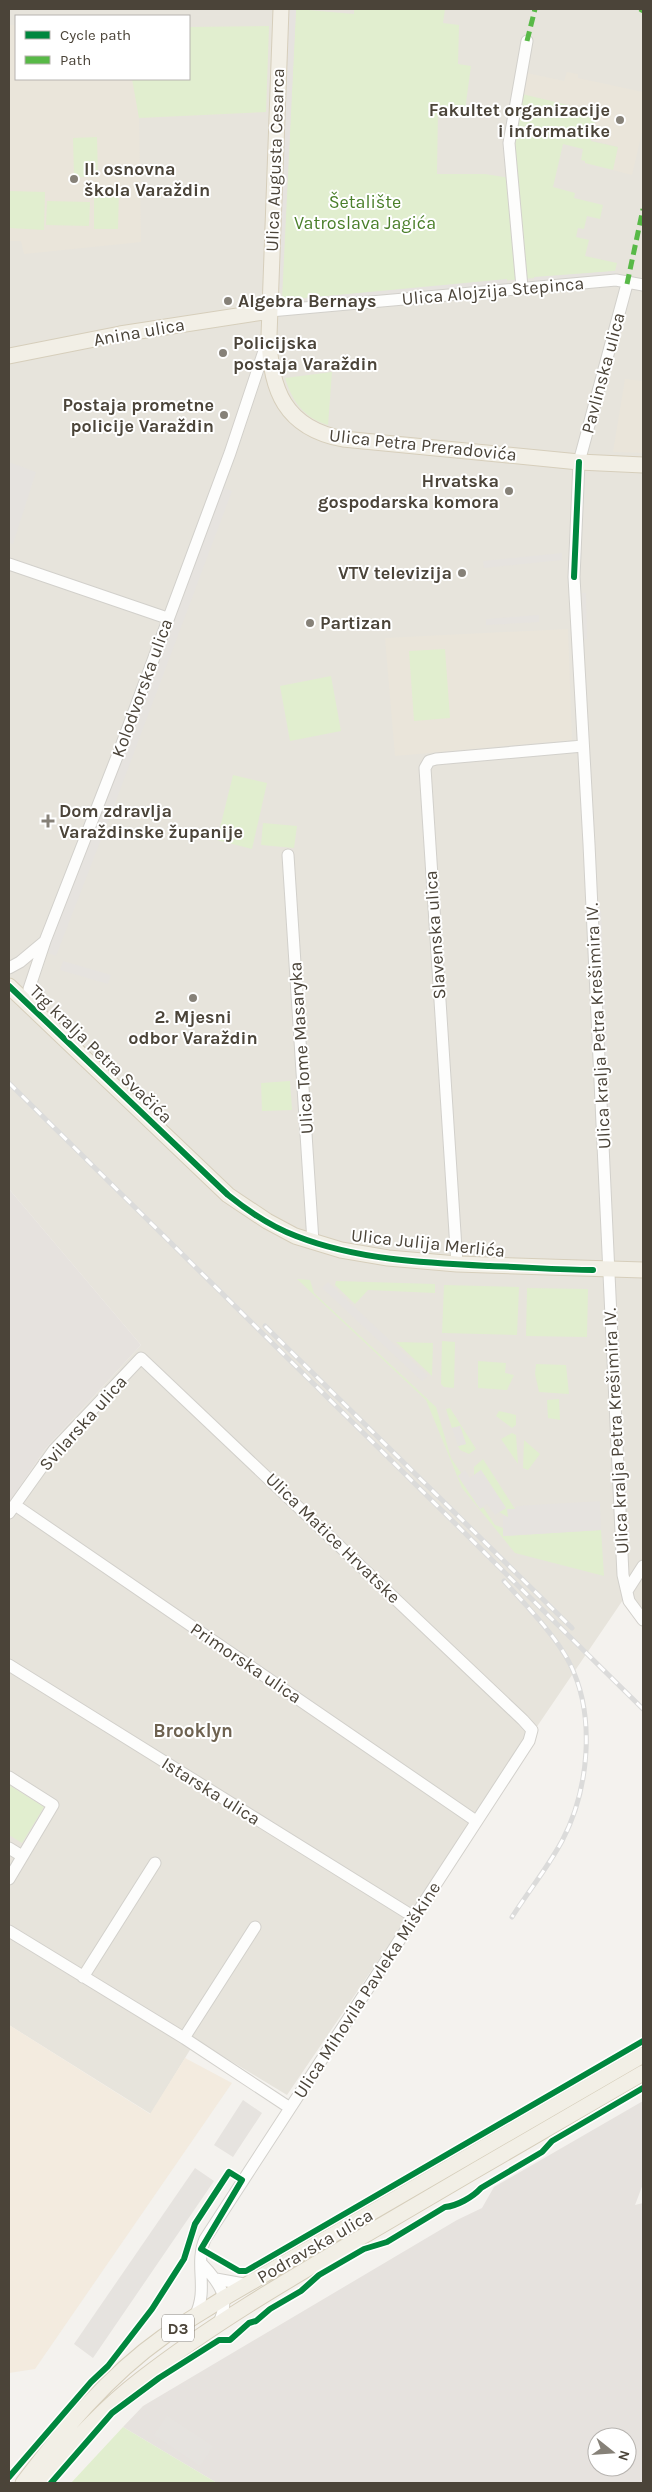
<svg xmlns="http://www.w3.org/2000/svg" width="652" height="2492" font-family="Karla,sans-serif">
  <rect width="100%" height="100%" fill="#f4f2ee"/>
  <!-- residential -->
  <path fill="#e7e4dc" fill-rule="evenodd" d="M9,9H643V1609L627,1594L287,2095L196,2040L151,2114L9,2025V1503L45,1449L141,1345L9,1189ZM16,16H189V79H16Z"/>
  <!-- commercial -->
  <path fill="#f3ebdf" d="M9,2025L150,2114L185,2058L232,2083L35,2369L9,2373Z"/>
  <!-- industrial -->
  <path fill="#e6e2de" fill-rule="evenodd" d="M9,1189L141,1345L45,1449L9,1503Z
    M643,2101V2184L635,2205L643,2203V2483H217L123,2427L143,2406L457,2220L482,2208L494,2187ZM597,2437H627V2467H597Z"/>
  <!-- education -->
  <path fill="#eae5da" d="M9,25H16V79H189V27L269,26L266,112L139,118L141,242L24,254L21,241H9Z
    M567,72L578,74V78L643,92V128L632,175L613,170L618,147L592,140L598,112L522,94L527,73L564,81Z
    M625,379L643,381V453L613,452Z
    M568,629L572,740L395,756L385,638Z"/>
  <!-- green -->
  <path fill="#e1eecf" d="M296,9L354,14V9H445L443,23L459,25L458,64L471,66L465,110L438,109L437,174H485L517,179L513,143L522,94L597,112L591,141L618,147L613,170L585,163V161L581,160L583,149L563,144L553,187L575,193L574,198L603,205L600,219L587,216L584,229L578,228L576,237L589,240L585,256L617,263L615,271L282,300Z
    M269,26L266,112L139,118L132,79H189V27Z
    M97,137L98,177H74L73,138Z
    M94,188H119L118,229H94Z
    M9,191L45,192L44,230L9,228Z
    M47,201L90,202L89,226L46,225Z
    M332,372L328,425C304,418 292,401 285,378Z
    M445,649L450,718L414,721L409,651Z
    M331,676L341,731L290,741L280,686Z
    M233,775L267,783L252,849L217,840Z
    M263,823L297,826L294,848L261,845Z
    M290,1081L292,1110L262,1111L261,1083Z
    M297,1279L310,1280L314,1293L436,1407L451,1458L461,1473L458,1476L480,1509L483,1507L495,1525L503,1528V1536L601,1530L604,1576L515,1553L462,1488L426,1400Z
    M336,1281L435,1284V1293L368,1290L355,1304L335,1285Z
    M444,1285L519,1287L517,1335L442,1333Z
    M527,1288L588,1289L587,1337L526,1336Z
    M442,1341L455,1342L454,1388L444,1387L441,1384Z
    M396,1342L433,1343L432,1376Z
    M478,1361L506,1363L505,1373L514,1375L507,1390L478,1388Z
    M536,1364L566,1365L569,1394L539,1392L535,1374Z
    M559,1399L560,1420L548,1418L547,1400Z
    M450,1408L476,1449L469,1454L460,1450L458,1446L466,1444L460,1426L452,1428L446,1409Z
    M499,1411L516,1415V1425L512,1428L496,1416Z
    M512,1433L516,1435L518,1464L501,1439Z
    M524,1440L540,1454L528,1470L523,1468Z
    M483,1459L515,1509L508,1517L499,1512L506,1508L481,1470L474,1475V1467Z
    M9,1785L44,1807L22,1843L9,1835Z
    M123,2427L217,2483H71Z"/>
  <!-- parking -->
  <path fill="#e6e3df" d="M288,9H296L282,288L276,287Z
    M615,271L616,280L535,286L534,277Z
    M507,279V289L307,307L306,298Z
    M9,462L36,472L13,544L9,543Z
    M222,487L232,491L117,798L56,956L45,952Z
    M562,553V560L484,568L483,561Z
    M582,593H586L587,639H583Z
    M539,615V622L486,625V619Z
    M597,910L601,911L610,1108L606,1109Z
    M63,961L111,975L108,984L60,970Z
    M328,1282L428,1376L422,1381L322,1288Z
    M460,1426L466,1444L458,1446L452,1428Z
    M465,1470L470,1478L481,1470L506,1508L495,1515L487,1504L480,1509L458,1476Z
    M600,1501L601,1530L503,1536V1516L508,1517L507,1509H515L517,1506Z
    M243,2100L262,2113L233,2157L214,2145Z
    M195,2168L214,2181L93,2358L74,2344Z
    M167,2416L213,2446L200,2466L154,2435Z"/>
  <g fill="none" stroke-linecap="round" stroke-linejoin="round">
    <defs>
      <path id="minor" d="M627,284L579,462L574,577L589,844L623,1575L629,1601L643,1620
        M522,287L509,143L527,41
        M270,311L616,280L643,285
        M9,564L167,618
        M288,855L313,1242
        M9,968L20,962L44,942
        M29,1005V989L45,941L120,749L230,453L267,342
        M457,1264L425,768L429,761L436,759L583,746
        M15,1505L476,1821
        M9,1513L54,1450L141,1358L523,1720L532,1730L529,1741L205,2239C194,2265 209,2289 195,2316
        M627,1591L643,1566
        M9,1665L414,1917
        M9,1777L53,1805L9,1879
        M9,1848L22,1856
        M9,1931L184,2038L290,2108
        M83,1977L155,1863
        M184,2038L255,1927
        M201,2263C219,2282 232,2298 218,2324
        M216,2279L249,2285"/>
      <path id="major" d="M281,9L269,336C270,390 285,428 343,439L579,462L643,465
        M9,356L120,334L270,311
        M9,986L228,1195L267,1221L295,1236L341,1250L388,1258L457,1264L643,1270
        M23,2483C63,2430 108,2376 163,2337C183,2323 204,2311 224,2298L643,2055
        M36,2483C69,2447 101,2410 140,2380C213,2323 293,2277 372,2231C462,2178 553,2125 643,2073"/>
    </defs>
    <!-- minor casing -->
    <use href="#minor" stroke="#d2d0cb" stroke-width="13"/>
    <!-- major casing -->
    <use href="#major" stroke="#d6cebb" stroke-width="17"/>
    <!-- minor -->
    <use href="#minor" stroke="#fdfdfc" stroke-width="11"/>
    <!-- major -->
    <use href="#major" stroke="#f2efe6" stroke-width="15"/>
    <defs>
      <path id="rail" d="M9,1083L643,1709
        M265,1326L572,1628
        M504,1581C525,1604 557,1637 570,1664C596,1716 589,1790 562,1841C548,1867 528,1892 512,1917"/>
    </defs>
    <!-- rail casing -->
    <use href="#rail" stroke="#dbdbda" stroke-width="5"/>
    <!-- rail -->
    <use href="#rail" stroke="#fff" stroke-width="3" stroke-dasharray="9" stroke-linecap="butt"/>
    <!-- quiet -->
    <path stroke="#58b947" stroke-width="5" stroke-dasharray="10 5" stroke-linecap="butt" d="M640,9L643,11
      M527,41L535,9
      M627,284L643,209"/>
    <defs>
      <path id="cycleway" d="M574,577L579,462
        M9,986L228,1195C248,1211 272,1227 296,1236C357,1260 426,1263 490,1266C525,1267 559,1270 593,1270
        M9,2477L91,2382L108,2366L152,2309L184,2259L195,2224L229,2172L242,2180L201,2249L239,2271H246L643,2041
        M51,2483L112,2413L159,2378L219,2340H230L249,2323L256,2321L270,2309L301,2291L319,2275L364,2249L387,2242L445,2207C457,2206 473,2197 481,2188L542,2152L552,2141L643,2088"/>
    </defs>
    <!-- cycleway casing -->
    <use href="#cycleway" stroke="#fff" stroke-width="9"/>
    <!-- cycleway -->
    <use href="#cycleway" stroke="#00873e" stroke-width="6"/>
  </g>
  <!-- markers -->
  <g fill="#868178" stroke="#fff" stroke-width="2">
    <circle cx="620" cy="120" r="5"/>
    <circle cx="74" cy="179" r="5"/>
    <circle cx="228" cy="301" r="5"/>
    <circle cx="223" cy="353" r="5"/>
    <circle cx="224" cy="415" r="5"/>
    <circle cx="509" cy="491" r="5"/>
    <circle cx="462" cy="573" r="5"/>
    <circle cx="310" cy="623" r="5"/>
    <path d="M45.5 813.5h5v5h5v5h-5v5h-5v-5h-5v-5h5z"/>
    <circle cx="193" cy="998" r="5"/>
  </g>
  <g text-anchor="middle" stroke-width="4" stroke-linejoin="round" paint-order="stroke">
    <!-- shield labels -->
    <rect fill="#fff" stroke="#817c74" stroke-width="1" x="162" y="2314.5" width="32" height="27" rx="4"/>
    <g font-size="16" font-weight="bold" fill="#4b4439">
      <text x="178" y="2334">D3</text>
    </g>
    <!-- poi labels -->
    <g font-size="18" font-weight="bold" fill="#4b4439" stroke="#fff" text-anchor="start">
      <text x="610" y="116" text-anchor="end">Fakultet organizacije<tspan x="610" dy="21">i informatike</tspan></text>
      <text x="84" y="175">II. osnovna<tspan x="84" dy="21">škola Varaždin</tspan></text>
      <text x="238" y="307">Algebra Bernays</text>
      <text x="233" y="349">Policijska<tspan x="233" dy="21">postaja Varaždin</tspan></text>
      <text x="214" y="411" text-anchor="end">Postaja prometne<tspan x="214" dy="21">policije Varaždin</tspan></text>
      <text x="499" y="487" text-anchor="end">Hrvatska<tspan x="499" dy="21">gospodarska komora</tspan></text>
      <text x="452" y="579" text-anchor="end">VTV televizija</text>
      <text x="320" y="629">Partizan</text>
      <text x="59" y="817">Dom zdravlja<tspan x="59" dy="21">Varaždinske županije</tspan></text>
      <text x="193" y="1023" text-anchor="middle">2. Mjesni<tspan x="193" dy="21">odbor Varaždin</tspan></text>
    </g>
    <!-- street labels -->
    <g font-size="18" fill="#4b4439" stroke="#fff">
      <text transform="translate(275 160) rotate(-88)" y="6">Ulica Augusta Cesarca</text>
      <text transform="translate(493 291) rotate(-5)" y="6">Ulica Alojzija Stepinca</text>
      <text transform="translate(139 332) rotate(-10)" y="6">Anina ulica</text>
      <text transform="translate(603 373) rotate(-75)" y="6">Pavlinska ulica</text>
      <text transform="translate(423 445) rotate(6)" y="6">Ulica Petra Preradovića</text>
      <text transform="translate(142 688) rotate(-70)" y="6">Kolodvorska ulica</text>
      <text transform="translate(435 935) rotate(-94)" y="6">Slavenska ulica</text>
      <text transform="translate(598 1026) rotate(-93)" y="6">Ulica kralja Petra Krešimira IV.</text>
      <text transform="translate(301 1048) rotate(-94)" y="6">Ulica Tome Masaryka</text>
      <text transform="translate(101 1054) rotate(44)" y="6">Trg kralja Petra Svačića</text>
      <text transform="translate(428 1243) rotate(6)" y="6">Ulica Julija Merlića</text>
      <text transform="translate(83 1423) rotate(-48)" y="6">Svilarska ulica</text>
      <text transform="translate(616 1431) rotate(-93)" y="6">Ulica kralja Petra Krešimira IV.</text>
      <text transform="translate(333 1538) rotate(44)" y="6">Ulica Matice Hrvatske</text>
      <text transform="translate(246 1663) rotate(34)" y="6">Primorska ulica</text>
      <text transform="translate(211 1791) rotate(32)" y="6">Istarska ulica</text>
      <text transform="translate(367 1990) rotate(-57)" y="6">Ulica Mihovila Pavleka Miškine</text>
      <text transform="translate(315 2246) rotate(-30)" y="6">Podravska ulica</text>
    </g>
    <!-- park labels -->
    <g font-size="18" fill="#4a7f2a" stroke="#fff">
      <text x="365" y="208">Šetalište<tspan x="365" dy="21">Vatroslava Jagića</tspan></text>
    </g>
    <!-- neighbourhood labels -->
    <g font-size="19" font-weight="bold" fill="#6e6250" stroke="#fff">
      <text x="193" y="1737">Brooklyn</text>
    </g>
  </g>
  <!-- border -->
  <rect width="652" height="2492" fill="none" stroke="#4b4439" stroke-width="20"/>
  <!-- legend -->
  <rect x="15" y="15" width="175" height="65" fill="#ffffff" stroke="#b7b4b0"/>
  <rect x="25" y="31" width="25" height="8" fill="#00873e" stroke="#b7b4b0"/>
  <text x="60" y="40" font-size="15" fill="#4b4439">Cycle path</text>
  <rect x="25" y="56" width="25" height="8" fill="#58b947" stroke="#b7b4b0"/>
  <text x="60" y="65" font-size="15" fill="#4b4439">Path</text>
  <!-- north arrow -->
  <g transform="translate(612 2452) rotate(107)"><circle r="24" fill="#ffffff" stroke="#b7b4b0"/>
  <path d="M0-4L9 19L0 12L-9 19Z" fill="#868178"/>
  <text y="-8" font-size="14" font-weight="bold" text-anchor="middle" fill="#4b4439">N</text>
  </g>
</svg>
